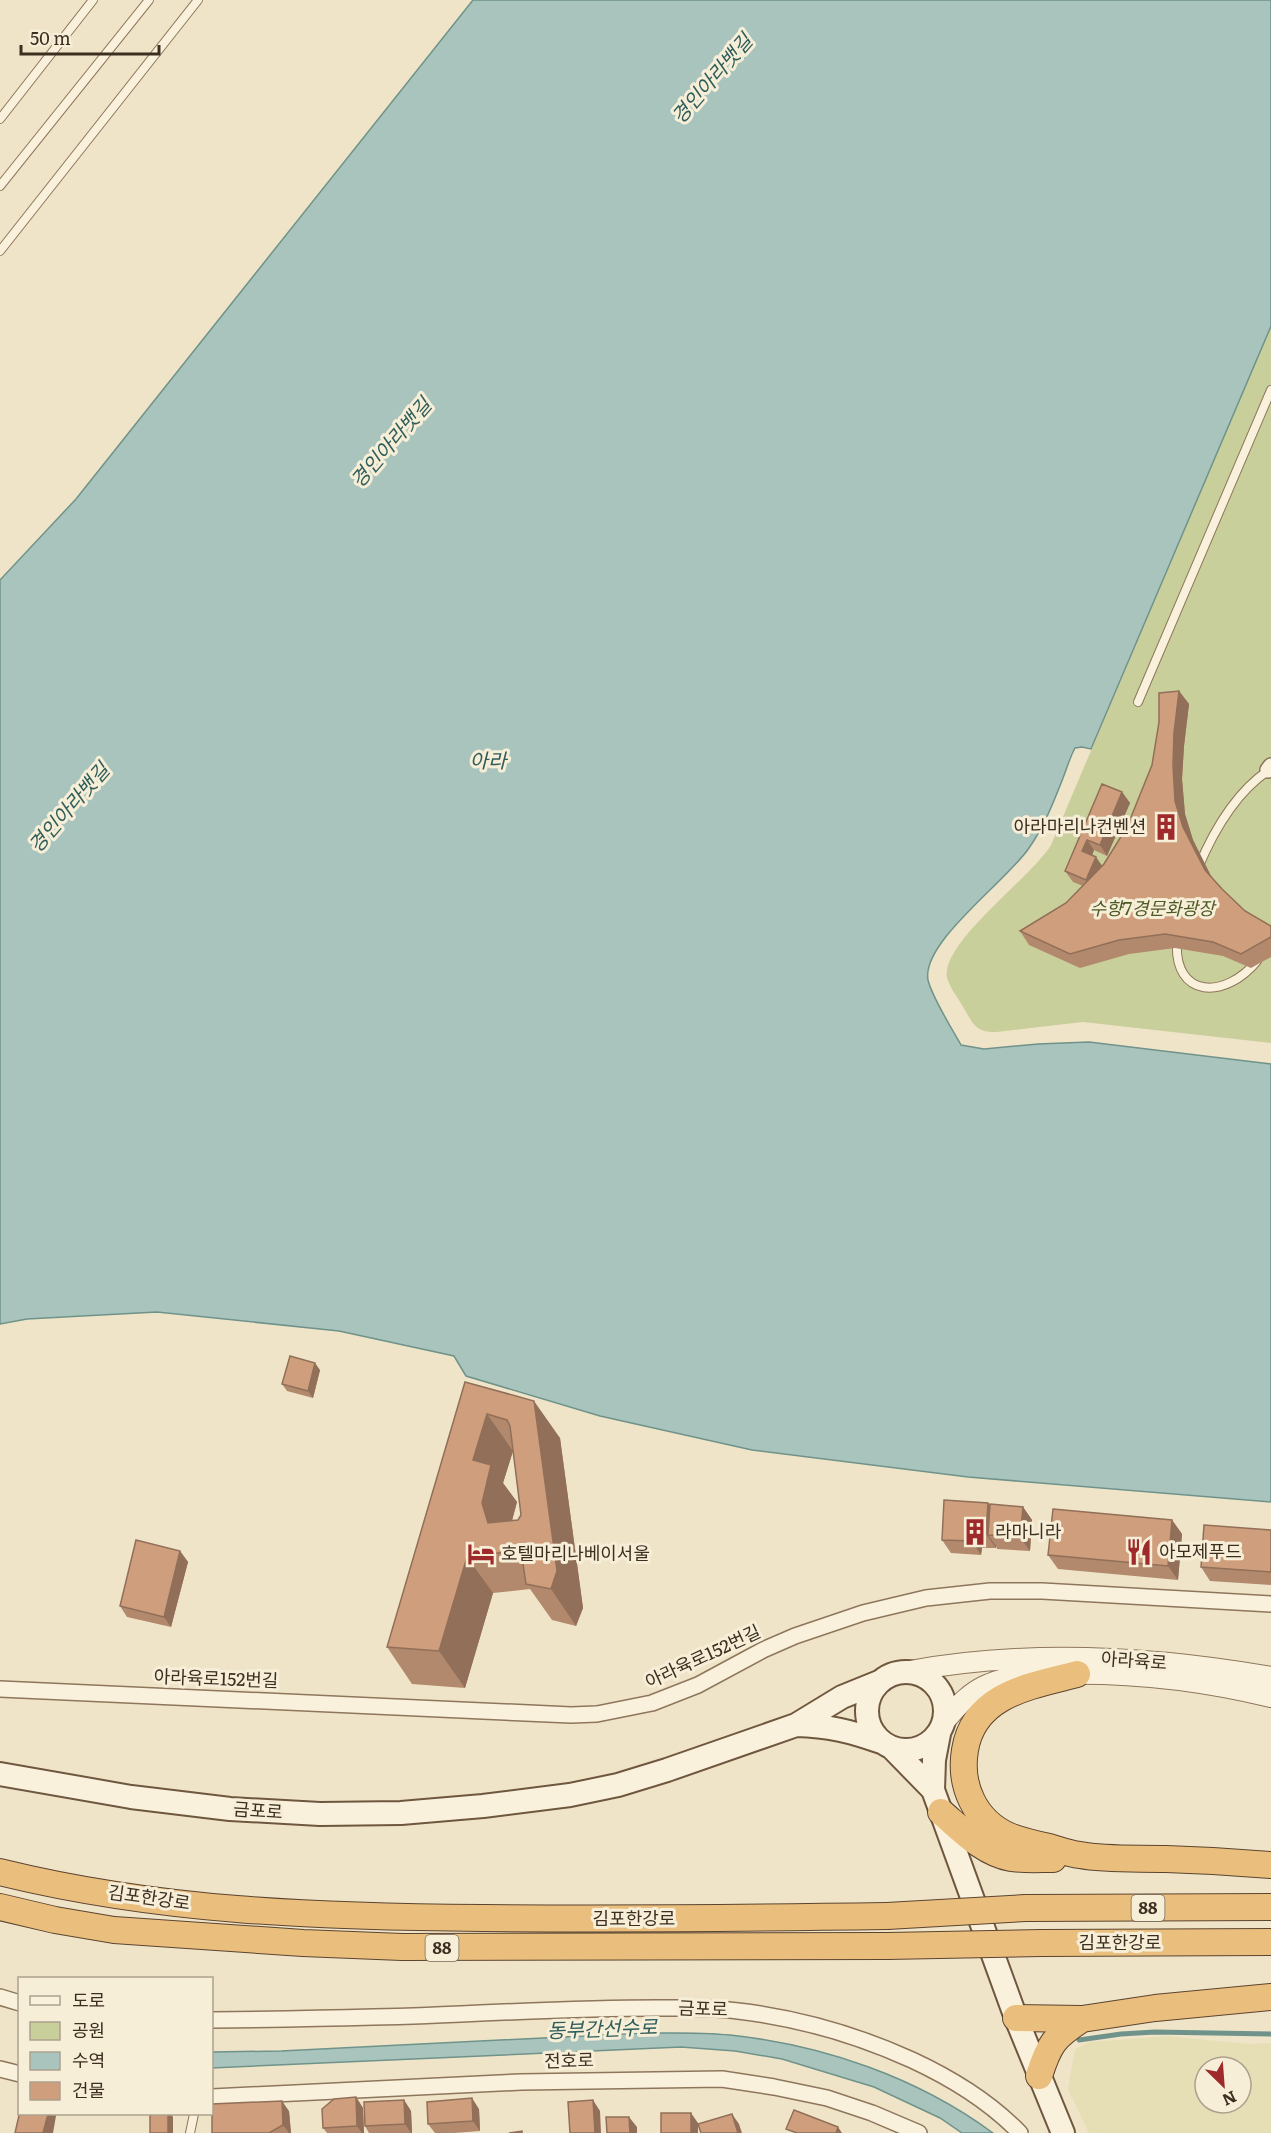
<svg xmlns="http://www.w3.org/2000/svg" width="1271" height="2133" font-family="Literata,'Noto Sans KR',serif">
  <rect width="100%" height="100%" fill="#f0e4c8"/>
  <!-- farmland -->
  <path fill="#e6deb5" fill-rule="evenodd" d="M1168,2036L1247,2044L1271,2043V2133H1089L1068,2089L1075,2049L1090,2042ZM1205,2067H1241V2103H1205Z"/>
  <!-- green -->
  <path fill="#c9cf9b" d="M1271,326V1043L1083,1022L997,1032C975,1033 973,1023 963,1007C958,998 950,988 947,978C940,943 1032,877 1051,845Z"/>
  <!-- water -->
  <path fill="#a9c4bc" stroke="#6f938a" stroke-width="1.5" d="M473,0H1271V326L1091,749L1082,747L1075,748C1070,757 1067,768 1063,778C1054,801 1044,827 1029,848C1008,880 921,942 928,980C932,997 952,1029 961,1045L984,1049L1038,1044L1089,1042L1271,1064V1502L968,1477L752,1450L600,1416L466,1376L454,1356L339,1331L157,1312L27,1319L0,1324V580L76,499Z
    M643,2033C672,2033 701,2032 730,2035C823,2045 917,2077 993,2133H962L940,2118L874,2087L782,2059L735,2051L681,2047L212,2068V2052L281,2051Z"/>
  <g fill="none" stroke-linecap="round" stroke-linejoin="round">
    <!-- stream -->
    <path stroke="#6f938a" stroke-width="5" d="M1079,2040L1121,2034L1155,2032L1271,2034"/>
    <defs>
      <path id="service" d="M0,119L93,0
        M0,186L149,0
        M0,251L198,0
        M1138,702L1271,390
        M1198,868C1213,832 1236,792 1269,770
        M1177,940C1173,1000 1226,999 1257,961
        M190,2133L194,2114"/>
      <path id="minor" d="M1268,770L1271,766
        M0,1689L571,1715L597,1714L652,1703L698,1685L763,1650L795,1636L863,1613L926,1598L990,1591H1042L1271,1604
        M0,1997L20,2003
        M212,2020C295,2019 378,2018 461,2014C526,2011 591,2008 656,2008C683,2008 711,2007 738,2011C798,2018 857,2035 912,2060C953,2079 989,2101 1020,2133
        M0,2069L20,2074
        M212,2097L521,2082L722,2079L774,2087L827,2098L872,2113L919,2133"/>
      <path id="tertiary" d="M904,1672C1025,1649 1150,1656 1271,1677
        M944,1722C957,1707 969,1692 989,1684C1010,1675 1033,1675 1057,1674C1128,1672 1201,1680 1271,1697"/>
      <path id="secondary" d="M867 1711a39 39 0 1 1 78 0a39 39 0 1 1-78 0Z
        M796,1725C829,1726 850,1731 881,1742
        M893,1749L933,1790L1016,2018L1063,2133
        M0,1774L131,1797L230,1809L320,1814L401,1813L483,1806L570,1795L618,1785L667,1770L796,1725L842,1697L879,1682
        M933,1790L934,1760L939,1734"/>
      <path id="trunk" d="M1077,1674C1031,1686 974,1694 965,1750C959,1786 975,1821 1009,1836C1022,1841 1035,1844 1049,1847C1059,1850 1069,1854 1080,1855C1107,1860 1138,1858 1166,1859C1201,1860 1236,1862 1271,1865
        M941,1812C962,1830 983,1853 1011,1858C1024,1860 1040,1859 1053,1859
        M0,1872C158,1911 321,1917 483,1918C617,1919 752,1918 887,1916
        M0,1907L55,1920L114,1930L303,1943L402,1947L887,1946
        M1026,1908L1271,1907
        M1041,1943L1271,1942
        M1016,2018L1082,2019L1155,2008L1271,1997
        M1039,2076C1049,2044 1054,2037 1082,2019"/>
    </defs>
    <!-- service casing -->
    <use href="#service" stroke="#8d765c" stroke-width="10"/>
    <!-- minor casing -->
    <use href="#minor" stroke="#8d765c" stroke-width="18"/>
    <!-- tertiary casing -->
    <use href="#tertiary" stroke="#8d765c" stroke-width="22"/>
    <!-- secondary casing -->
    <use href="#secondary" stroke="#6f573f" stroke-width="26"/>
    <!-- trunk casing -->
    <use href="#trunk" stroke="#5b4430" stroke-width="28"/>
    <!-- service -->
    <use href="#service" stroke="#faf1dc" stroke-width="8"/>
    <!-- minor -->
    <use href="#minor" stroke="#faf1dc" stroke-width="15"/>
    <!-- tertiary -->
    <use href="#tertiary" stroke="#faf1dc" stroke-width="20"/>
    <!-- secondary -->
    <use href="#secondary" stroke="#faf1dc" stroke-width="22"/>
    <!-- trunk -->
    <use href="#trunk" stroke="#eabe7c" stroke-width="26"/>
    <defs>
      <path id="trunk-bridge" d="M887,1916L1026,1908
        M887,1946L1041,1943"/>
    </defs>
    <!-- trunk-bridge casing -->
    <use href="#trunk-bridge" stroke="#5b4430" stroke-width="28" stroke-linecap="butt"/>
    <!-- trunk-bridge -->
    <use href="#trunk-bridge" stroke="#eabe7c" stroke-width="26"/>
  </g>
  <!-- wall -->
  <path fill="#b2896c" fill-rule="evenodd" d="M1179,691L1189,704L1184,746L1182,779L1185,814L1193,840L1212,878L1222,889L1245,911L1271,926V957L1251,968L1223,956L1175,948L1129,954L1080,968L1029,945L1020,931L1066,903L1083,886L1073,882L1065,871L1122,792L1130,803L1107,856L1094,850L1092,855L1102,866L1127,827L1152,765Z
    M320,1370L313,1398L287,1391L282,1384Z
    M465,1382L560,1438L583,1608L576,1626L552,1620L530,1589L493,1593L465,1688L412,1684L387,1647ZM513,1451L521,1515L518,1520H512L517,1502L503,1483Z
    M988,1503L990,1505L1023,1507L1032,1520L1030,1551L997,1549L996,1546V1548H982L981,1555L951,1553L942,1540Z
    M1172,1520L1182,1534L1178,1580L1058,1569L1048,1555Z
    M1271,1530V1585L1210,1581L1201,1567Z
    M180,1551L188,1562L171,1627L127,1617L120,1606Z
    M356,2097L363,2108L364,2133H327L323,2128Z
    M404,2100L411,2111L412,2133H369L365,2126Z
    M479,2109L480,2131L454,2133H435L428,2124Z
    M289,2111L291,2133H212Z"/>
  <!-- shaded-wall -->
  <path fill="#916f58" d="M1179,691L1189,704L1184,746L1182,779L1185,814L1193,840L1215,884L1205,870L1183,827L1175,801L1173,765L1174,733Z
    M1122,792L1130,803L1107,856L1100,845Z
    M1087,840L1094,850L1090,861L1082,851Z
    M1096,857L1103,867L1094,890L1086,880Z
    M315,1363L320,1370L313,1398L308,1391Z
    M534,1401L560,1438L583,1608L576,1626L551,1589Z
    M487,1414L513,1451L503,1483L517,1502L507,1540L488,1523L482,1503L473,1460Z
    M988,1503L998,1517L988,1535L996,1546V1548L986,1534Z
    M1023,1507L1032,1520L1030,1551L1020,1537Z
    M1172,1520L1182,1534L1178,1580L1168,1566Z
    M972,1534L982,1548L981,1555L972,1541Z
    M180,1551L188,1562L171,1627L164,1617Z
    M467,1557L493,1593L465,1688L439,1651Z
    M356,2097L363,2108L364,2133H362L357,2126Z
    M472,2098L479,2109L480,2131L473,2121Z
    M404,2100L411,2111L412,2133H411L405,2124Z
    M593,2100L600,2111L601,2133H595Z
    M282,2101L289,2111L291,2133H289L283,2125Z
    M691,2113L698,2123V2133H691Z
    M48,2114H55L56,2116L53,2133H43Z
    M168,2114H171L173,2117V2133H168Z
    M732,2114L739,2124L742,2133H738Z
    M629,2117L637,2127V2133H630Z
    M838,2127L842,2133H836Z"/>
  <!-- building -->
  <path fill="#cf9f7d" stroke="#916f58" stroke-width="1.5" fill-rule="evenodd" d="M1179,691L1174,733L1173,765L1175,801L1183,827L1205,870L1222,889L1245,911L1271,926V937L1241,954L1213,942L1165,934L1119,940L1070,954L1020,931L1066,903L1104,864L1127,827L1152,765L1159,722V693Z
    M1102,784L1122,792L1100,845L1087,840L1082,851L1096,857L1086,880L1065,871Z
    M290,1356L315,1363L308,1391L282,1384Z
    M465,1382L534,1401L557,1571L551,1589L526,1584L521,1550L467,1557L439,1651L387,1647ZM487,1414L507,1420L510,1426L521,1515L518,1520L488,1523L482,1503L491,1465L473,1460Z
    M944,1500L988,1503L986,1534H972V1541L942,1540Z
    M990,1504L1023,1507L1020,1537L988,1535Z
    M1053,1509L1172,1520L1168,1566L1048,1555Z
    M1204,1525L1271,1530V1572L1201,1567Z
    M136,1540L180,1551L164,1617L120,1606Z
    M356,2097L357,2126L323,2128L322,2109L334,2099Z
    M472,2098L473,2121L428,2124L427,2102Z
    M404,2100L405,2124L365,2126L364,2102Z
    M593,2100L595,2133H570L568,2102Z
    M282,2101L283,2125L269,2133H212V2104Z
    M794,2110L838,2127L836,2133H797L786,2129Z
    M20,2111V2114H48L43,2133H15Z
    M661,2113H691V2133H661Z
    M150,2114H168V2133H150Z
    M732,2114L738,2133H701L698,2124Z
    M606,2117H629L630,2133H607Z
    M522,2131V2133H509Z"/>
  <!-- icons -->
  <defs>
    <symbol id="building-bare" viewBox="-9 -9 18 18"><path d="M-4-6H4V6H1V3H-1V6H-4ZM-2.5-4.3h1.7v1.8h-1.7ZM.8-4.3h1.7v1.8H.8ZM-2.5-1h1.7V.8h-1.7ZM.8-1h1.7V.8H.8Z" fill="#9e2a2b" stroke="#f7eed8" stroke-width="2.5" paint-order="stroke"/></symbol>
    <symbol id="restaurant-bare" viewBox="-9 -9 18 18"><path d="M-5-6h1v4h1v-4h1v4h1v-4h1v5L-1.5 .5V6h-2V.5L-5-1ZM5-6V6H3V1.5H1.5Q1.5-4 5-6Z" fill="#9e2a2b" stroke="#f7eed8" stroke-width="2.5" paint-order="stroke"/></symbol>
    <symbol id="hotel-bare" viewBox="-9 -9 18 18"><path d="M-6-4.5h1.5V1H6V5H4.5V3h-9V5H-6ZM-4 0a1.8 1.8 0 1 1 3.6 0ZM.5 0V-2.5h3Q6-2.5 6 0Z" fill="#9e2a2b" stroke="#f7eed8" stroke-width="2.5" paint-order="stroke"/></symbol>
  </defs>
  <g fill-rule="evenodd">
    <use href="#building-bare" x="1147" y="808" width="38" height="38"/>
    <use href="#building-bare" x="956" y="1513" width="38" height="38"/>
    <use href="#restaurant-bare" x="1120" y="1533" width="38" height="38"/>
    <use href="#hotel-bare" x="462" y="1535" width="38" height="38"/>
  </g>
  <g text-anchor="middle" stroke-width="6" stroke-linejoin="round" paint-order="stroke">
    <!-- shield labels -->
    <g fill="#f7eed8" stroke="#756857" stroke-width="1.5">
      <rect x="1131.5" y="1895" width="33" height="26" rx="4.5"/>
      <rect x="425.5" y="1935" width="33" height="26" rx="4.5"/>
    </g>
    <g font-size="16" font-weight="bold" fill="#3d2e20">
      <text x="1148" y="1914">88</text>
      <text x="442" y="1954">88</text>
    </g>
    <!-- poi labels -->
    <g font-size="18" fill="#3d2e20" stroke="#f7eed8" text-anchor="start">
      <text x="1146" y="833" text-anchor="end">아라마리나컨벤션</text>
      <text x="995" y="1538">라마니라</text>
      <text x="1159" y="1558">아모제푸드</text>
      <text x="501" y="1560">호텔마리나베이서울</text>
    </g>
    <!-- park labels -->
    <g font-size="18" font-style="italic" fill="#4d5a26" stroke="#f7eed8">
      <text x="1152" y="915">수향7경문화광장</text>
    </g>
    <!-- street labels -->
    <g font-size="18" fill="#3d2e20" stroke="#f7eed8">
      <text transform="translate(703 1657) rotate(-25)" y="6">아라육로152번길</text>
      <text transform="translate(1134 1661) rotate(4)" y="6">아라육로</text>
      <text transform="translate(216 1679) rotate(2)" y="6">아라육로152번길</text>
      <text transform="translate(258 1811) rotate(4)" y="6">금포로</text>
      <text transform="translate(149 1898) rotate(8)" y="6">김포한강로</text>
      <text x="634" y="1925">김포한강로</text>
      <text x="1120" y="1949">김포한강로</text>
      <text transform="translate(703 2009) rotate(2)" y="6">금포로</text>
      <text transform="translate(569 2061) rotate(-1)" y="6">전호로</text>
    </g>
    <!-- water labels -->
    <g font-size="20" font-style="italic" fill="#2f5d5a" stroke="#f7eed8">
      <text transform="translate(712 79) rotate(-49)" y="7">경인아라뱃길</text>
      <text transform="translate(391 443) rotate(-49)" y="7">경인아라뱃길</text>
      <text x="488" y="768">아라</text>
      <text transform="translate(69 808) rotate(-49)" y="7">경인아라뱃길</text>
      <text transform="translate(602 2029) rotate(-2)" y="7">동부간선수로</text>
    </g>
  </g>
  <!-- legend -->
  <rect x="18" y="1977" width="195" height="138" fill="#f7eed8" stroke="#ada18e" stroke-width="1.5"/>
  <rect x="30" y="1996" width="30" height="9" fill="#faf1dc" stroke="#ada18e" stroke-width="1.5"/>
  <text x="72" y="2007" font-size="18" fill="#3d2e20">도로</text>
  <rect x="30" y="2022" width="30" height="18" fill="#c9cf9b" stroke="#ada18e" stroke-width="1.5"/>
  <text x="72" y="2037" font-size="18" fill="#3d2e20">공원</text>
  <rect x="30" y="2052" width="30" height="18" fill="#a9c4bc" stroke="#ada18e" stroke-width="1.5"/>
  <text x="72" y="2067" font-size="18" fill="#3d2e20">수역</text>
  <rect x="30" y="2082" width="30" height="18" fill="#cf9f7d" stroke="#ada18e" stroke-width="1.5"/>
  <text x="72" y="2097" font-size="18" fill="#3d2e20">건물</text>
  <!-- north arrow -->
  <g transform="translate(1223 2085) rotate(155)"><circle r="28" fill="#f7eed8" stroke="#ada18e" stroke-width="1.5"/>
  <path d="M0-4.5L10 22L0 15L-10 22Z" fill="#9e2a2b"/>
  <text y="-9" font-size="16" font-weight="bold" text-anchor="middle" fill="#3d2e20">N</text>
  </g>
  <!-- scale -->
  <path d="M21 45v9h138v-9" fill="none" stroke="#3d2e20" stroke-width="3"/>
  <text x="30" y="45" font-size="18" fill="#3d2e20" stroke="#f7eed8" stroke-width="4.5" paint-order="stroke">50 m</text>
</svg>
